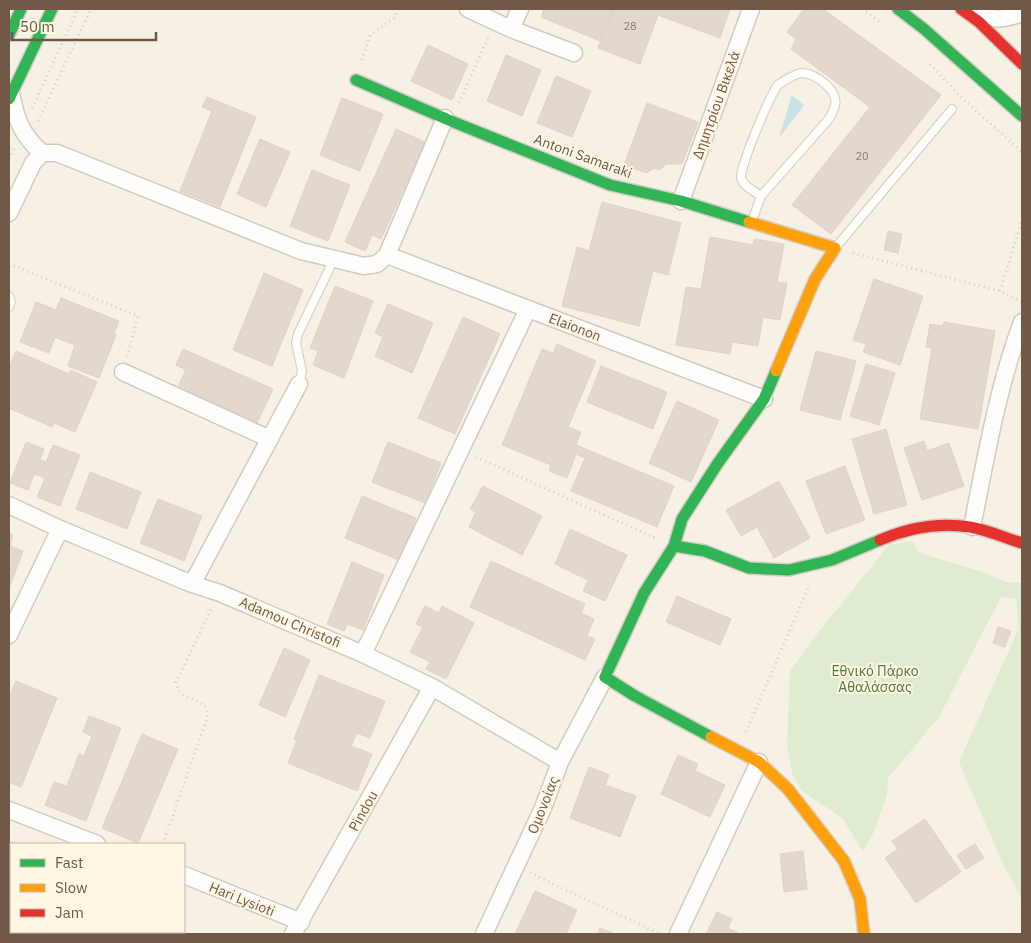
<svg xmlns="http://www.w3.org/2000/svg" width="1031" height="943" font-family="'IBM Plex Sans',sans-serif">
  <rect width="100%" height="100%" fill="#f6f0e5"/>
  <!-- green -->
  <path fill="#dfecd0" d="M912,541L920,553L982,572L1006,582L1022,583V899L1003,864L959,762L1019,628L1016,599L1001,597L939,717L888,778L887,795L873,834L863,851L842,818L801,790L793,776L787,746L790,671L812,640L889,545Z"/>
  <!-- water -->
  <path fill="#c8e1e4" d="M792,95L804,105L779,138Z"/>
  <!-- building -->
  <path fill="#e2d8cd" stroke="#ded3c8" d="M544,9H613L600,41L541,17Z
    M613,9H730L720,38L658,15L640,64L598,48Z
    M804,9H823L941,95L831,234L792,205L870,107L791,49L796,39L787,32Z
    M428,45L468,64L452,100L411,81Z
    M506,55L541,70L522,116L487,101Z
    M556,76L591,91L572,137L537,123Z
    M207,97L256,117L220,207L180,191L212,111L202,107Z
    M342,98L383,114L360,171L320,155Z
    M647,103L698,122L682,164H666L660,170L654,168L647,173L624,165Z
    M396,129L425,142L381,239L372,235L365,251L345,242Z
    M260,139L290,152L266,207L237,194Z
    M312,170L350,185L328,241L290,226Z
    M602,202L681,223L668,275L653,271L639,326L562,306L577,247L589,251Z
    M888,231L902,234L898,253L884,250Z
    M710,237L753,245L754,239L784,244L777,282L787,283L780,320L763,317L758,346L732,342L730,354L676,345L686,287L701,289Z
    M264,273L303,290L272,366L233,350Z
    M874,279L923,296L900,365L863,352L866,344L853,340Z
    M335,286L373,301L344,378L313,365L318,351L310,348Z
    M61,298L119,321L114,334L116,335L99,378L68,366L75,345L55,337L49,353L20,342L36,302L56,310Z
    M388,304L433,323L412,373L375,356L383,337L375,333Z
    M463,317L500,334L455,434L418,418Z
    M944,322L995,331L978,429L920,419L932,348L926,347L930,324L943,326Z
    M557,344L596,361L568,427L581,432L576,445L674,486L657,527L571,491L585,458L576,454L567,478L549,471L551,465L502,445L542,349L553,353Z
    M183,349L273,389L255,427L176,391L186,370L176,365Z
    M16,351L69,374L71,370L97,382L75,432L54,423L52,427L9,408V368Z
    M816,351L856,361L840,420L800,410Z
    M866,364L895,373L879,425L850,416Z
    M601,366L667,392L653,429L587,402Z
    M677,401L719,420L691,482L649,463Z
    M886,429L907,505L874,514L852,439Z
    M924,441L927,451L949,443L964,486L922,500L904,448Z
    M26,442L44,449L28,490L10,483Z
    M388,442L441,463L425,503L372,482Z
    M53,445L80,455L60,506L37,497L45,478L35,474L41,460L46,462Z
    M845,466L865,520L826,534L806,481Z
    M90,472L141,492L127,529L76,509Z
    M779,481L810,538L774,558L757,527L741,536L726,510Z
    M483,486L542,516L522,555L469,527L476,512L470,509Z
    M362,496L416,518L399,560L345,538Z
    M158,499L202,516L184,561L140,543Z
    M570,529L627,555L605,601L583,591L588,580L555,564Z
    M9,533L13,535L10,546L23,551L10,586L9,585Z
    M491,561L585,604L581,613L594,619L587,636L595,639L585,660L470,607Z
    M352,562L384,575L363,630L347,624L344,631L327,624Z
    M677,596L731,619L720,645L666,622Z
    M425,606L439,613L442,606L474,623L446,679L426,669L430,662L410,652L423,627L416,624Z
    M998,627L1011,631L1005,647L993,643Z
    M284,648L310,660L285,717L259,705Z
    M319,675L385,701L370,738L357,733L351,746L372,754L357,791L288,763L297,740L294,739Z
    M16,681L57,698L21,787L9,782V698Z
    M89,716L121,728L86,821L45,805L54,782L67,786L79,754L84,756L92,736L83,732Z
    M142,734L178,749L138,843L102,828Z
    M678,755L698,764L695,771L725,785L710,817L661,794Z
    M589,767L609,775L605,785L636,796L620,837L570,818Z
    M925,819L961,872L916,903L885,858L898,849L892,841Z
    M11,842L16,844H11V898L9,897V846Z
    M975,844L984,858L966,869L957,855Z
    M803,851L807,889L784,892L780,854Z
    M535,891L577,910L566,934H515Z
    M11,906V932H17L15,934H9V910Z
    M717,912L732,919L728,928L740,934H706Z
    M600,928L615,934H597Z
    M68,932H101L108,934H67Z"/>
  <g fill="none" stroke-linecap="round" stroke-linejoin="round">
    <defs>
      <path id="lane" d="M752,221L761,196L829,119C831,115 834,110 835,105C839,91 816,74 803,73C795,73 786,80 779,84C772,89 739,169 741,178C744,187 754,191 761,196
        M836,247L952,109
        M9,296L11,302L9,307
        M299,384L302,371L296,343L298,334L334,259"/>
      <path id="street" d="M468,9L511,29L574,53
        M972,14C994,19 1001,21 1022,13
        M511,29L520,9
        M11,94C17,121 21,134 42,153
        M681,201L751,9
        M9,213L33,163L42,153H57L301,251L364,266L377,264L387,255L445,118
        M387,255L764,399
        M123,372L270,439
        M9,505L60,529L192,584L220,593L363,654L432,687L560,762
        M972,527C986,458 997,389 1022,322
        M192,584L299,384
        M9,635L60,529
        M363,654L528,309
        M9,810L97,844
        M184,875L301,922
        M35,934L36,932
        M293,934L432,687
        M484,934L543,808L560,762L605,677
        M678,934L759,762"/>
      <path id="fast" d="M898,9L924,29L1022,116
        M9,35L21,9
        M356,80L451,121L610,185L681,201L749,222
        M9,99L52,9
        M674,546L682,519L718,463L764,399L776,371
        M711,737L635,696L605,677L644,593L674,546L705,551L749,568L789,570L832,560L880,540"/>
      <path id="slow" d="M749,222L835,248L815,279L776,371
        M711,737L759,762L788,789L844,861L860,899L864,934"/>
      <path id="jam" d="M961,9L979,22L1022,64
        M880,540C910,527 939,522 970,527C988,530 1005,538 1022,543"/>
    </defs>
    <!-- lane casing -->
    <use href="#lane" stroke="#d4cbc0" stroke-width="10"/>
    <!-- street casing -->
    <use href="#street" stroke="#d4cbc0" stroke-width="19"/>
    <!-- fast casing -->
    <use href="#fast" stroke="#d6ccc2" stroke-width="14"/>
    <!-- slow casing -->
    <use href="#slow" stroke="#d6ccc2" stroke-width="14"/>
    <!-- jam casing -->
    <use href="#jam" stroke="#d6ccc2" stroke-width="14"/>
    <!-- path -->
    <path stroke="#d7cfc8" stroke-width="3" stroke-dasharray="1 4" stroke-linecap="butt" d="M862,9L881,23
      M362,60L370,35L394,18L399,9
      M930,64L962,98L1022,152
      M459,103L489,36
      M32,108L78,9
      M38,121L91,9
      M9,159L14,148
      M853,253L1000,291L1022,302
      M9,264L138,316L127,357
      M1000,291L1022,220
      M476,457L655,538
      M746,732L809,586
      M163,844L201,735C223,687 181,712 176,682L211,609
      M530,873L660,934"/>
    <!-- lane -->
    <use href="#lane" stroke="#fefdfb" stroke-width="8"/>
    <!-- street -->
    <use href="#street" stroke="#fefdfb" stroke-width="16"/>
    <!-- fast -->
    <use href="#fast" stroke="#30b455" stroke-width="11"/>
    <!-- slow -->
    <use href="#slow" stroke="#ff9f0a" stroke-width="11"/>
    <!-- jam -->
    <use href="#jam" stroke="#e5322d" stroke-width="11"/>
  </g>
  <g text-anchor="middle" stroke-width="4" stroke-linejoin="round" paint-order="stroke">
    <!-- number labels -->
    <g font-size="11" fill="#8f7b6b">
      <text x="630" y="30">28</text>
      <text x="862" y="160">20</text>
    </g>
    <!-- street labels -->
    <g font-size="14" fill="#715947" stroke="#fff6e4">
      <text transform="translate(716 105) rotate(-70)" y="5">Δημητρίου Βικελά</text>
      <text transform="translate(583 156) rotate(20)" y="5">Antoni Samaraki</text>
      <text transform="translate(575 327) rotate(21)" y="5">Elaionon</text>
      <text transform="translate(290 622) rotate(23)" y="5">Adamou Christofi</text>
      <text transform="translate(543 805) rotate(-68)" y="5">Ομονοίας</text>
      <text transform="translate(363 811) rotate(-61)" y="5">Pindou</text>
      <text transform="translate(242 899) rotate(22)" y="5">Hari Lysioti</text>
    </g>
    <!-- park labels -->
    <g font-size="14" fill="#507c42" stroke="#fff6e4">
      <text x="875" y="676">Εθνικό Πάρκο<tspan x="875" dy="16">Αθαλάσσας</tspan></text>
    </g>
  </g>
  <!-- border -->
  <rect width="1031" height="943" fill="none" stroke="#715947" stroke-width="20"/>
  <!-- legend -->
  <rect x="10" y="843" width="175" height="90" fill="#fff6e4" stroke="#c6b7a5"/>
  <rect x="20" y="859" width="25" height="8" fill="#30b455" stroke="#c6b7a5"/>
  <text x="55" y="868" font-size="15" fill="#715947">Fast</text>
  <rect x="20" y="884" width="25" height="8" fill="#ff9f0a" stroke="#c6b7a5"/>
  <text x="55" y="893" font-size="15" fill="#715947">Slow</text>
  <rect x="20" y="909" width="25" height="8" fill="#e5322d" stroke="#c6b7a5"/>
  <text x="55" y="918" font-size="15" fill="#715947">Jam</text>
  <!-- scale -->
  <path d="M12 32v8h144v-8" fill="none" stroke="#715947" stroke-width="2.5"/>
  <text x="20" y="32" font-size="15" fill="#715947" stroke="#fff6e4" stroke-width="4" paint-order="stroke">50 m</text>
</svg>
